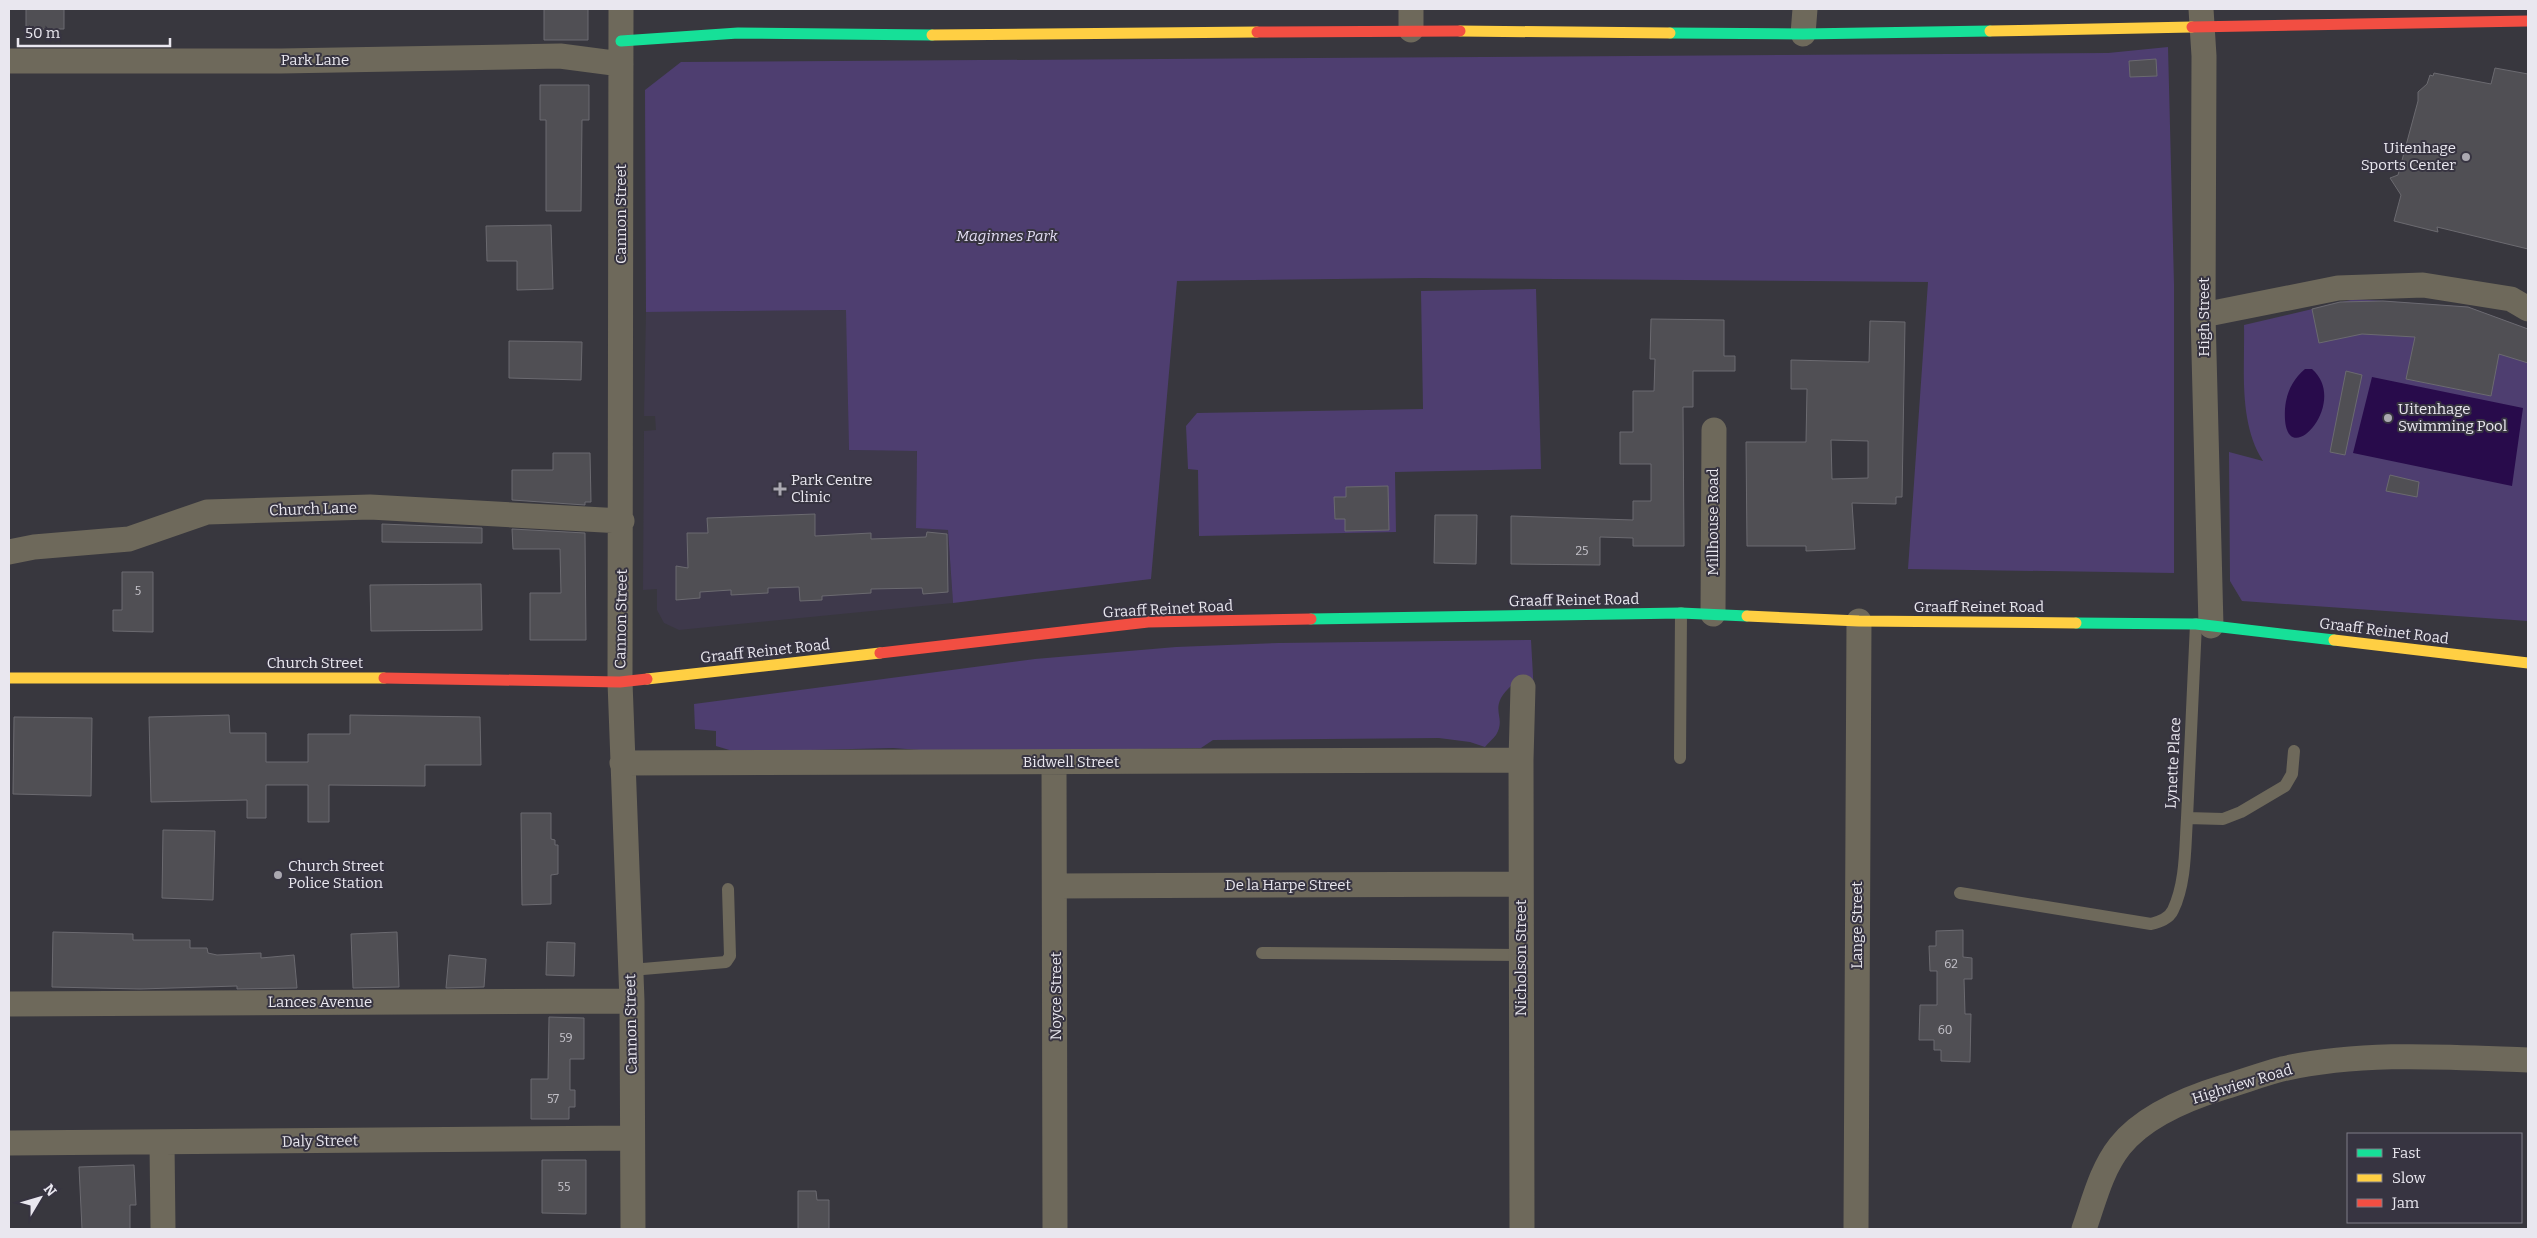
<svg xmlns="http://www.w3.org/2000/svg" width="2537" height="1238" font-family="Bitter,serif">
  <rect width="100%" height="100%" fill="#38373e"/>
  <!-- built -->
  <path fill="#3e394b" d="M847,310L849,450L917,451L916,527L948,530L953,603L679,630L664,623L657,610V589L643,590L644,431L656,430L655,416H644L646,312Z"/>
  <!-- green -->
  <path fill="#4e3e70" d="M2168,47L2174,284V573L1908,569L1928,282L1423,278L1177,281L1151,579L953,603L948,530L916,528L917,451L849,450L846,310L646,312L645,90L681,62L2108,53Z
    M1536,289L1541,469L1395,472L1396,532L1199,536L1198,470L1188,469L1186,426L1197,413L1423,409L1421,291Z
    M2355,299L2468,307L2528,329V621L2242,601L2230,581L2229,452L2263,461C2238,422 2245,369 2244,325Z
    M1531,640L1534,694L1513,684C1485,709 1508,715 1496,735C1493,739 1488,743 1485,747L1470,742L1439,738L1213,740L1201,748L947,752L893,748L736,752L716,746V731L695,729L694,704L1035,659L1176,647L1279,643Z"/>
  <!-- water -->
  <path fill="#280b4b" d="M2305,369H2312C2352,404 2281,479 2285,409C2286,393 2293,379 2305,369Z
    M2372,377L2523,408L2512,486L2353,453Z"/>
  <!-- building -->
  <path fill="#504f54" stroke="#6b6a70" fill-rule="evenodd" d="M26,9H64V29H26Z
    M544,9H588V40H544Z
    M2156,59L2157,76L2130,77L2129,61Z
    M2495,68L2528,74V249L2437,227L2438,232L2394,221L2401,195L2390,178L2398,175L2418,101V92L2427,84L2430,75L2433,76L2434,73L2491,84Z
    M540,85H589V120H582L581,211H546V120H540Z
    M551,225L553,289L517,290V261H487L486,226Z
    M2383,301L2468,307L2528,329V363L2499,354L2491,396L2406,379L2415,337L2362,334L2319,343L2312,309L2340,302Z
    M1651,319L1724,320V356H1735V371H1693V407H1683L1684,546H1633V538L1600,537V565L1511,564V516L1633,520V501H1651V464H1620V432H1633V391H1654L1655,359H1650Z
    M1870,321L1905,322L1902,497H1896V504L1852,503L1855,549L1806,551V546H1747L1746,442H1806L1807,389H1791V360L1869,362ZM1831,440L1868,441V478L1832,479Z
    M509,341L582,342L581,380L509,378Z
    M2346,371L2362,375L2345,455L2330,452Z
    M553,453H590L591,502H585V505L512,500V470H553Z
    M2390,475L2419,482L2417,497L2386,491Z
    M1388,486L1389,530L1345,531V519H1335L1334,497H1346V487Z
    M815,514V536L871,533V539L926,537L927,532L947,534L948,592L923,594L922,588L871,589V593L822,596V600L800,601L799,587L768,588V593L731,595V590L700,592V598L676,600V566L688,568L687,533H708L707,518Z
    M1435,515H1477L1476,564L1434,563Z
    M382,524L482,528V543L382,542Z
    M512,529L585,533L586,640H530V593H561L560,549H513Z
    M122,572H153V632L113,631V610H122Z
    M481,584L482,630L371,631L370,585Z
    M229,715L230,733H266V762H308V734H350V715L480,717L481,765H425V786L329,785V822H308V785H266V818H247V800L151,802L149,717Z
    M14,717L92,718L91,796L13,794Z
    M521,813H551V839L555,840V845H558V874L551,875V904L522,905Z
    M163,830L215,831L213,900L162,898Z
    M1963,930V957L1972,958V979H1964L1965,1014H1971L1970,1062L1941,1061V1050H1934V1040H1919L1920,1005H1937V971H1930L1929,946H1936V931Z
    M53,932L133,934V940H190V948H207L208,953L217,955L261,953V958L294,955L297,988L237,989V986L140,989L52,987Z
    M397,932L399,987L353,988L351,934Z
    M547,942L575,943L574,976L546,975Z
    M449,955L486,959L484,987L446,988Z
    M549,1017L584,1018V1059H570V1090H575V1107H569V1119H531V1079H548Z
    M542,1160H586V1214L542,1213Z
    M134,1165L136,1205H130V1229H82L79,1167Z
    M798,1191H816L817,1200H829V1229H798Z"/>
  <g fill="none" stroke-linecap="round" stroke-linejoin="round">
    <!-- lane -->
    <path stroke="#6e695b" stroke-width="12" d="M2196,624L2187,818L2223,819L2241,812L2285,786L2292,774L2294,751
      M1680,758L1681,613
      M1960,893L2151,924C2159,922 2169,919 2173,910C2186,883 2185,848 2187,818
      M1262,953L1521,955
      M631,970L726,962L730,956L728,889"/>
    <!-- street -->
    <path stroke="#6e695b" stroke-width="25" d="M621,9L620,682L632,1001L633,1229
      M2201,9L2204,56L2203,315L2211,626
      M1411,30V9
      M1803,34L1805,9
      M9,61H281L560,56L621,64
      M2203,315L2338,288L2423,285L2511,299L2528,309
      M9,552L34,547L129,539L207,512L370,507L622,521
      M1713,614L1714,430
      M1054,762L1055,1229
      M622,763L1521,760
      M1056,886L1521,884
      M9,1004L632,1001
      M9,1143L632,1138
      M162,1143L163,1229
      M1522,1229L1521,760L1523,687
      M1856,1229L1859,621
      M2084,1229C2094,1201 2101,1170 2120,1146C2144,1116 2188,1098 2224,1087C2244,1081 2263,1074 2282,1069C2363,1051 2447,1057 2528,1060"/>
    <!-- fast -->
    <path stroke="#16e098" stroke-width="11" d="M1670,33L1803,34L1990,31
      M621,41L738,33L932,35
      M1311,619L1681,613L1747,616
      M2076,623L2196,624L2334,640"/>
    <!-- slow -->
    <path stroke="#ffcf43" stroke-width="11" d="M1460,31L1670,33
      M1990,31L2192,27
      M932,35L1257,32
      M1747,616L1859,621L2076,623
      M2334,640L2528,663
      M9,678H384
      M647,679L880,653"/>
    <!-- jam -->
    <path stroke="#f24e42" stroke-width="11" d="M2192,27L2528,21
      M1257,32L1460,31
      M880,653L1148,622L1311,619
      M384,678L620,682L647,679"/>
  </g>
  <!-- markers -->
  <g fill="#aba9b1" stroke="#373441" stroke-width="2">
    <circle cx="2466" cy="157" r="5"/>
    <circle cx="2388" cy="418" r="5"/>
    <path d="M777.5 481.5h5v5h5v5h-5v5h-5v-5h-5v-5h5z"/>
    <circle cx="278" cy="875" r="5"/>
  </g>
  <g text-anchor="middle" stroke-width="4" stroke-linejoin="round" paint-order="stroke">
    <!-- number labels -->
    <g font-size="12" fill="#c3c1c8">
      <text x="1582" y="555">25</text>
      <text x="138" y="595">5</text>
      <text x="1951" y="968">62</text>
      <text x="1945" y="1034">60</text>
      <text x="566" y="1042">59</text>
      <text x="553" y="1103">57</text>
      <text x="564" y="1191">55</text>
    </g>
    <!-- street labels -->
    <g font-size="15" fill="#e9e7ef" stroke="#373441">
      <text x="315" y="65">Park Lane</text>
      <text transform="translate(621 214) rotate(-90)" y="5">Cannon Street</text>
      <text transform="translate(2204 317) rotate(-90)" y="5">High Street</text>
      <text transform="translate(313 509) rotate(-2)" y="5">Church Lane</text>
      <text transform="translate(1713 522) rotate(-90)" y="5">Millhouse Road</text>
      <text transform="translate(1574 600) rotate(-1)" y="5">Graaff Reinet Road</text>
      <text x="1979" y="612">Graaff Reinet Road</text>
      <text transform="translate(1168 609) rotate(-3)" y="5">Graaff Reinet Road</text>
      <text transform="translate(621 619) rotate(-89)" y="5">Cannon Street</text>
      <text transform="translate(2384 631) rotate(7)" y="5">Graaff Reinet Road</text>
      <text transform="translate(765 651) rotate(-6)" y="5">Graaff Reinet Road</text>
      <text x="315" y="668">Church Street</text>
      <text x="1071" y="767">Bidwell Street</text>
      <text transform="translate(2173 763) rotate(-87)" y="5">Lynette Place</text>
      <text x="1288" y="890">De la Harpe Street</text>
      <text transform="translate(1857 925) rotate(-90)" y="5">Lange Street</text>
      <text transform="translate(1521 958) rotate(-90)" y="5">Nicholson Street</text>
      <text transform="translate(1056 996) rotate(-90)" y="5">Noyce Street</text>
      <text x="320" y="1007">Lances Avenue</text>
      <text transform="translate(631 1024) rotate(-91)" y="5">Cannon Street</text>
      <text transform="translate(2242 1084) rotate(-17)" y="5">Highview Road</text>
      <text transform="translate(320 1141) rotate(-1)" y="5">Daly Street</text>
    </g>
    <!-- poi labels -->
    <g font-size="15" fill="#e9e7ef" stroke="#373441" text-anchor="start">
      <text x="2456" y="153" text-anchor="end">Uitenhage<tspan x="2456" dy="17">Sports Center</tspan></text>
      <text x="2398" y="414">Uitenhage<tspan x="2398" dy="17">Swimming Pool</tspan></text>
      <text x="791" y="485">Park Centre<tspan x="791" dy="17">Clinic</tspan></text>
      <text x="288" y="871">Church Street<tspan x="288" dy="17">Police Station</tspan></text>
    </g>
    <!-- park labels -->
    <g font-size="15" font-style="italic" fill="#e3def3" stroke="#373441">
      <text x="1007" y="241">Maginnes Park</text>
    </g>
  </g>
  <!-- border -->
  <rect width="2537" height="1238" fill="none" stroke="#e9e7ef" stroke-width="20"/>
  <!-- legend -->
  <rect x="2347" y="1133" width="175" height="90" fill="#373441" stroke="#7e7c87"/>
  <rect x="2357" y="1149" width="25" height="8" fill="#16e098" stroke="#7e7c87"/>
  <text x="2392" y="1158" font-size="15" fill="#e9e7ef">Fast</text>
  <rect x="2357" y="1174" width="25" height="8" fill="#ffcf43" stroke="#7e7c87"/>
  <text x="2392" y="1183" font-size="15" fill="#e9e7ef">Slow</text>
  <rect x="2357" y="1199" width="25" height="8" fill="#f24e42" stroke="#7e7c87"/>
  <text x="2392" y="1208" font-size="15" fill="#e9e7ef">Jam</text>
  <!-- north arrow -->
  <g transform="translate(40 1198) rotate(52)" stroke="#373441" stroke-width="4" paint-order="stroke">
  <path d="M0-4L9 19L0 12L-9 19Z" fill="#e9e7ef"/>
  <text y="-8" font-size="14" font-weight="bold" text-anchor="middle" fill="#e9e7ef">N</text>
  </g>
  <!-- scale -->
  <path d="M18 38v8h152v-8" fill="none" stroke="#e9e7ef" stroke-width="2.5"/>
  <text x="25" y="38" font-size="15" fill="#e9e7ef" stroke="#373441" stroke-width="4" paint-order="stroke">50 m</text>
</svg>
